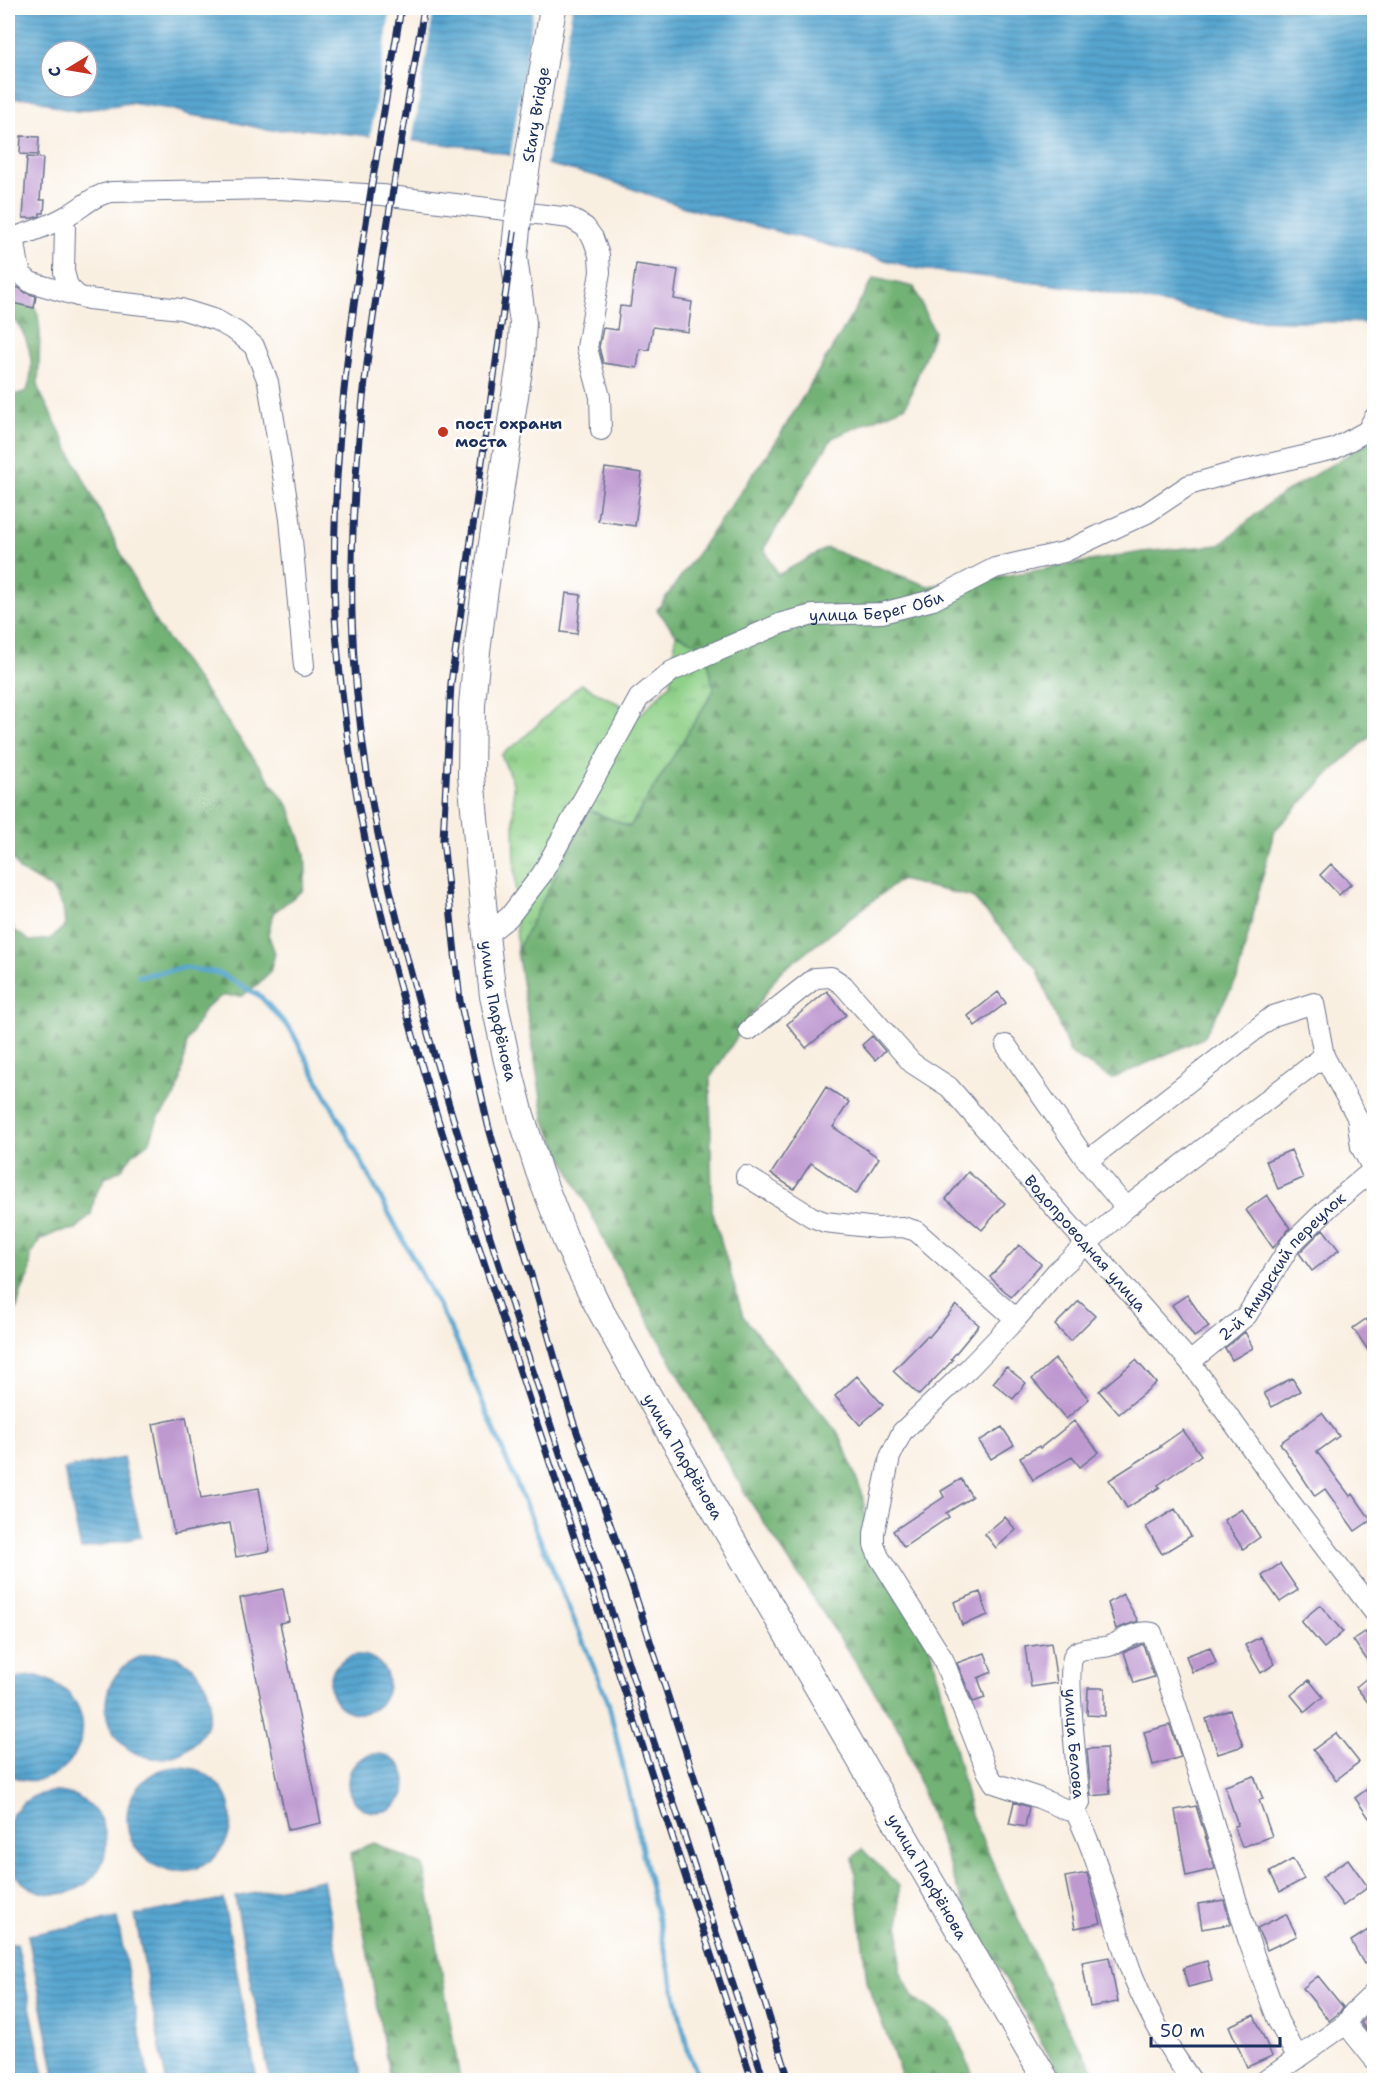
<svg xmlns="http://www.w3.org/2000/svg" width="1382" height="2088" font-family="'Shantell Sans',sans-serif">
  <defs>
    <pattern id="grass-tufts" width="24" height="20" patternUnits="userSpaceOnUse" patternTransform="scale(1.5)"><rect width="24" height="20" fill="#8ed087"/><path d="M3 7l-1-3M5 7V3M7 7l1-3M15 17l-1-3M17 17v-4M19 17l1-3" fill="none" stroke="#73a972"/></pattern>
    <pattern id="forest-firs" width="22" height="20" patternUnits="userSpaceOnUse" patternTransform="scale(1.5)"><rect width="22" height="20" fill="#72b274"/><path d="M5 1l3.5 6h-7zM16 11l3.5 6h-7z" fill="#5d9162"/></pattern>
    <pattern id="water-rules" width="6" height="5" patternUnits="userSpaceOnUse" patternTransform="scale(1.5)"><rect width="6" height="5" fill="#56a6d0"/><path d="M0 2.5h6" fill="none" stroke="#4688ac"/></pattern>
  </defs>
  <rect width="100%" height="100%" fill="#fff"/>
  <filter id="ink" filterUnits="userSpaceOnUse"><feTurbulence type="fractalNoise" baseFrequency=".0167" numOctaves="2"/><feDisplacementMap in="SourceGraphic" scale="12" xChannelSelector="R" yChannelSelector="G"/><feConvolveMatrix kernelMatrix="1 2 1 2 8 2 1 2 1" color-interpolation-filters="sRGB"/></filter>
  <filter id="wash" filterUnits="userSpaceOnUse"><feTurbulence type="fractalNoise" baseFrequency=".008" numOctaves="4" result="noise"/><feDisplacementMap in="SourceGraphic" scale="24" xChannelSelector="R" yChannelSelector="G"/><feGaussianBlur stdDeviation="1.35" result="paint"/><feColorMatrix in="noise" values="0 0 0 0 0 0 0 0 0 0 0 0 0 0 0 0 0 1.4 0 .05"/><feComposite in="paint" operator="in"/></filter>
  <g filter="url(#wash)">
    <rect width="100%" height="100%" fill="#f9efe1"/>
    <!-- grass -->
    <path fill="url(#grass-tufts)" stroke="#548072" stroke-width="1.5" d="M676,634L705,647L715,690L630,827L589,810L517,951L513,783L501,755L520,741L581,684L640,715L670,684Z"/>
    <!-- forest -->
    <path fill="url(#forest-firs)" stroke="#467069" stroke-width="1.5" d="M874,278L914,287L934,332L906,406L832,438L764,548L778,575L827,548L928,586L1010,575L1142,552L1220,545L1274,499L1374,439V733L1338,765L1274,831L1237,979L1203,1038L1112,1079L1070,1053L1037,968L972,897L900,880L779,973L710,1078L712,1210L743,1316L840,1436L862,1493L870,1550L932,1651L971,1815L1067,2027L1100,2080H1063L963,1904L901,1732L748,1498L615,1261L545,1122L517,951L589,810L630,827L714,690L705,647L676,634L657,610L776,442Z
      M8,289L13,294L31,299L38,315L40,333L38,388L157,625L290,808L305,854L306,872L303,890L273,913L268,934L275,953L270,972L257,985L242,996H222L206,1007L187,1041L180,1084L172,1101L158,1118L150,1141L133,1154L122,1169L105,1178L95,1196L91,1214L76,1229L57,1232L40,1240L31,1255L29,1276L21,1292L17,1308L8,1315V916L14,930L30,941L50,939L65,926L63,907L52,889L19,870L8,849V397L27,391C29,384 31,378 31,371C33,354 23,323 8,314Z
      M374,1843L424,1866L460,2080H390L350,1853Z
      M862,1849L899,1886L900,1971L913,1997L951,2023L975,2080H903L867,1981L853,1857Z"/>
    <!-- water -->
    <path fill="url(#water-rules)" stroke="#386a97" stroke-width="1.5" fill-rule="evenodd" d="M8,8H1374V323L1249,320L1087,289L919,269L684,207L596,176L480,148L305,129L268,130L224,120L190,115L172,109L130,103L77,111L60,108L34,98L8,99ZM51,51H87V87H51Z
      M123,1458L141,1537L81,1549L64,1469Z
      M106 1706a52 52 0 1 1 104 0a52 52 0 1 1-104 0Z
      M330 1684a29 29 0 1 1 58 0a29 29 0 1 1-58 0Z
      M37,1676C125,1703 68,1807 8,1774V1681L20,1677Z
      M348 1783a29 29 0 1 1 58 0a29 29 0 1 1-58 0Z
      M127 1819a52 52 0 1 1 104 0a52 52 0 1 1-104 0Z
      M4 1843a51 51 0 1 1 102 0a51 51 0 1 1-102 0Z
      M323,1880L362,2080H270L235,1897Z
      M223,1899L257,2080H166L135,1915Z
      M117,1918L149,2080H56L28,1935Z
      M17,1943L45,2080H8V1945Z"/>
    <!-- pier -->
    <path fill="#f9efe1" d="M391,8H434L412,143L370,139Z
      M534,8H572L546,167L510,158Z"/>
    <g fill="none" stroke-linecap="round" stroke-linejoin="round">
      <!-- stream -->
      <path stroke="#56a6d0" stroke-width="5" d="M139,976L185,968L219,973L260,996L291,1030L455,1337L608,1701L689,2055L701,2080"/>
    </g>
    <g id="blocks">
      <!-- building -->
      <path fill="#be99d0" d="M21,136L39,137L38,155L20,154Z
        M27,157L43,158L40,200H45L44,213H40V216L33,218H23Z
        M636,264L678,270L674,299L692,302L688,332L653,327L649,350L640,349L637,368L603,363L599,347L603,328L617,330L620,306L630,307Z
        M10,286L19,288L26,293L36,296L34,308L8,302Z
        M605,468L642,473L635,526L598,521Z
        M566,593L581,595L577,634L561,632Z
        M1331,864L1351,884L1339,895L1320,875Z
        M827,991L846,1015L806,1048L787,1024Z
        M998,992L1006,1003L975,1026L968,1016Z
        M872,1036L885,1051L875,1060L862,1045Z
        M826,1087L849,1102L833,1127L879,1158L856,1194L811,1163L794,1189L771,1174Z
        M1291,1150L1303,1178L1278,1189L1266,1161Z
        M968,1172L1005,1203L982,1230L946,1199Z
        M1267,1195L1290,1228L1273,1248L1246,1210Z
        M1323,1229L1339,1250L1312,1271L1299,1253Z
        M1019,1245L1041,1264L1011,1297L990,1277Z
        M1187,1295L1209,1327L1194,1337L1172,1305Z
        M1079,1301L1095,1316L1070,1341L1055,1325Z
        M956,1305L979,1325L951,1359L953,1360L919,1395L893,1371L927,1336L929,1337Z
        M1366,1319L1374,1330V1359L1353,1328Z
        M1245,1332L1253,1348L1232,1360L1225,1348Z
        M1055,1359L1089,1399L1066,1419L1032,1379Z
        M1136,1360L1156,1383L1119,1414L1099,1391Z
        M1006,1367L1026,1383L1013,1399L993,1383Z
        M857,1376L883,1405L860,1425L835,1396Z
        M1292,1378L1300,1391L1272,1407L1264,1393Z
        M1322,1413L1339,1436L1317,1452L1350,1496L1353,1494L1371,1520L1355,1531L1325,1489L1315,1496L1280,1443Z
        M186,1417L201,1498L259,1488L270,1551L236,1557L230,1523L174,1534L153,1424Z
        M1074,1421L1099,1452L1080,1467L1072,1457L1033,1480L1020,1457L1039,1446L1040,1448Z
        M1002,1427L1014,1445L991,1459L979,1441Z
        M1183,1430L1201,1455L1158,1485L1160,1487L1127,1508L1109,1480L1161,1447L1160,1446Z
        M961,1479L972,1497L946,1513L949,1517L904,1547L893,1531L944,1497L941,1491Z
        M1175,1509L1191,1536L1162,1554L1146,1527Z
        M1242,1509L1260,1537L1243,1549L1224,1520Z
        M1005,1517L1016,1530L996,1548L985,1534Z
        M1280,1564L1298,1590L1280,1602L1262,1576Z
        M283,1589L289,1621L280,1623L321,1823L288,1830L240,1598Z
        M980,1592L988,1615L962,1625L954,1602Z
        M1123,1594L1138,1621L1116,1629L1108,1603Z
        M1320,1605L1343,1632L1324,1648L1301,1621Z
        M1365,1632L1374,1645V1670L1353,1640Z
        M1260,1637L1275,1664L1261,1673L1245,1645Z
        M1051,1643L1057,1683L1031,1687L1025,1647Z
        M1143,1644L1154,1677L1134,1683L1124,1652Z
        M1210,1647L1216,1663L1192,1672L1186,1656Z
        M985,1653L992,1672L978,1678L985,1698L973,1702L957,1663Z
        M1374,1672V1710L1356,1687Z
        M1309,1680L1323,1697L1305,1712L1291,1695Z
        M1088,1688H1105V1716L1087,1715Z
        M1230,1710L1243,1746L1218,1754L1206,1719Z
        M1170,1725L1181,1757L1153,1765L1144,1732Z
        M1336,1733L1359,1762L1336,1780L1313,1750Z
        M1106,1748L1110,1794L1091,1796L1087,1749Z
        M1254,1776L1263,1799L1259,1800L1272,1836L1242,1847L1234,1826L1238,1825L1225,1786Z
        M1374,1784V1825L1355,1798Z
        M1014,1802L1029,1807L1025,1827L1009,1824Z
        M1196,1806L1215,1869L1186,1876L1175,1810Z
        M1293,1859L1304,1879L1280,1892L1270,1872Z
        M1348,1859L1368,1887L1343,1906L1322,1877Z
        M1087,1873L1101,1923L1075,1928L1065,1877Z
        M1224,1900L1231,1924L1202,1929L1198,1904Z
        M1286,1914L1297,1936L1267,1950L1257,1928Z
        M1368,1930L1374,1940V1958L1364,1964L1351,1941Z
        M1109,1957L1118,2002L1090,2007L1082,1962Z
        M1207,1961L1212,1981L1188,1987L1183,1968Z
        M1318,1976L1343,2007L1339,2013L1329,2021L1303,1988Z
        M1374,2009V2040L1361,2023Z
        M1254,2015L1272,2056L1247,2067L1229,2026Z"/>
    </g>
  </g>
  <g filter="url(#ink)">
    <use href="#blocks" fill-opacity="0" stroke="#69728c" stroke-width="1.5"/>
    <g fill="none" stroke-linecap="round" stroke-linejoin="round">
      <defs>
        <g id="minor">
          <path d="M65,226L64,272L68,286L78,296"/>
          <path d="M11,238L15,243L19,267L22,275L30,282L88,299L181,309L216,320L237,332L254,346L268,382L290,519L304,666"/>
          <path d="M8,239C29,233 50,226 70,214C84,206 94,195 111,192L279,189L382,195L570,218L585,227L593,238L599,255L600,272L587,348L600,397L601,430"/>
          <path id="s1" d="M486,935L509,917L542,874L639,698L672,671L782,623L813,615L882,613L933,600L995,568L1064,552L1147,513L1189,485L1238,471L1334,449L1367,431L1374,418"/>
          <path id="s2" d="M749,1030L815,978L831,977L843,985L912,1063L949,1087L1190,1362L1287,1498L1374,1612"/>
          <path d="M1006,1045L1087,1161L1126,1208"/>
          <path d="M1087,1161L1273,1016L1314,1003L1324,1056"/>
          <path d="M746,1176L812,1217L825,1222L877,1228L903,1227L916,1231L1016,1319"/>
          <path id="s3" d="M1190,1362L1247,1315L1291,1244L1330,1206L1373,1170"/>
          <path d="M1075,1811C1101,1863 1112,1921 1133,1976C1148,2013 1168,2048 1191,2080"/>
          <path d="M1346,2024L1374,2059"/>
          <path id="s4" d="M1298,2058L1278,2021L1248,1939L1202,1784L1152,1633C1137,1629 1122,1641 1109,1646C1099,1649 1080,1646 1074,1655C1065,1668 1078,1781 1080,1803L1075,1811L1067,1810L1039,1798L994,1783L987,1771L943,1659L879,1557L874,1545V1533L890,1457L902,1432L969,1368L1016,1319L1057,1271L1126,1208L1324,1056L1357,1117L1361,1147L1374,1171"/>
          <path d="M1266,2080L1346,2024L1353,2013L1374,1993"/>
        </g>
        <g id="major">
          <path id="s5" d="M518,219L514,258L523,323L521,357L485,589L477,652L472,705L471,776L486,935L493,996L507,1061L521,1115L539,1172L566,1241L598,1306L638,1378L1046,2080"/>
        </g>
      </defs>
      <!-- minor casing -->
      <use href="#minor" stroke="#69728c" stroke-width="22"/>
      <!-- major casing -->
      <use href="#major" stroke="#69728c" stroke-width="28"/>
      <!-- minor -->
      <use href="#minor" stroke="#fff" stroke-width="20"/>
      <!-- major -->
      <use href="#major" stroke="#fff" stroke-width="26"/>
      <defs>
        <path id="rail" d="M401,8C369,208 328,411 335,616C337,655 342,694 347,733C375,939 443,1138 508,1335C589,1583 671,1832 752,2080
          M424,8C391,207 348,412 352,615C356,770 394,920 438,1068C464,1157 493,1246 521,1334C602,1583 683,1832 764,2080
          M550,8L516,219L451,683L443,840L460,1001L488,1125L573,1421L632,1585L695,1780L789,2080"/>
      </defs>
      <!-- rail casing -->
      <use href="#rail" stroke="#1b2f5e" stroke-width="7"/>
      <!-- rail -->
      <use href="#rail" stroke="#fff" stroke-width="4.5" stroke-dasharray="14" stroke-linecap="butt"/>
      <defs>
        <g id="major-bridge">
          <path id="s6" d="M518,219L553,8"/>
        </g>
      </defs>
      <!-- major-bridge casing -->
      <use href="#major-bridge" stroke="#69728c" stroke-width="28" stroke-linecap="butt"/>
      <!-- major-bridge -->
      <use href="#major-bridge" stroke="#fff" stroke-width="26"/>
    </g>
  </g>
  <!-- markers -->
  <circle fill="#c8321e" stroke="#fff" stroke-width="2" cx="443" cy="432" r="6"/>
  <g text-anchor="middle" stroke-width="5" stroke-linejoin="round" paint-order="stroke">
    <!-- street labels -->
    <g font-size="16" fill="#1b2f5e" stroke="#fff">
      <text dy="6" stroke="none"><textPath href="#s6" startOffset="106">Stary Bridge</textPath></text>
      <text dy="6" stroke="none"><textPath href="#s1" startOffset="543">улица Берег Оби</textPath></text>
      <text dy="6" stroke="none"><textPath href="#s5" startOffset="798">улица Парфёнова</textPath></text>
      <text dy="6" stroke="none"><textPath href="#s2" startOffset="470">Водопроводная улица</textPath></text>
      <text dy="6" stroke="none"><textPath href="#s3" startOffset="134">2-й Амурский переулок</textPath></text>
      <text dy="6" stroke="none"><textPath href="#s5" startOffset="1284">улица Парфёнова</textPath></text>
      <text dy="6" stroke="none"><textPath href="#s4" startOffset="622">улица Белова</textPath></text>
      <text dy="6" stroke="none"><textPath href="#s5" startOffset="1770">улица Парфёнова</textPath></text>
    </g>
    <!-- poi labels -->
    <g font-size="16" font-weight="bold" fill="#1b2f5e" stroke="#fff" text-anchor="start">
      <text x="455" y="429">пост охраны<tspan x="455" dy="18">моста</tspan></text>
    </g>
  </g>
  <!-- margin -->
  <rect width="1382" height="2088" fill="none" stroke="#fff" stroke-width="30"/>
  <!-- north arrow -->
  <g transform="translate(69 69) rotate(259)"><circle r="28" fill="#ffffff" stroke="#a4acbf" stroke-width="1.5"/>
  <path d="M0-4.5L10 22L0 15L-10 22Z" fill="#c8321e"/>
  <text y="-9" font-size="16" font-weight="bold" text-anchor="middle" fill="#1b2f5e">С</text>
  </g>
  <!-- scale -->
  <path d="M1151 2037v9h129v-9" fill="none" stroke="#1b2f5e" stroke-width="3"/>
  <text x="1160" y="2037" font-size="18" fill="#1b2f5e" stroke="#ffffff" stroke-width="4.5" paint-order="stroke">50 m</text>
</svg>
